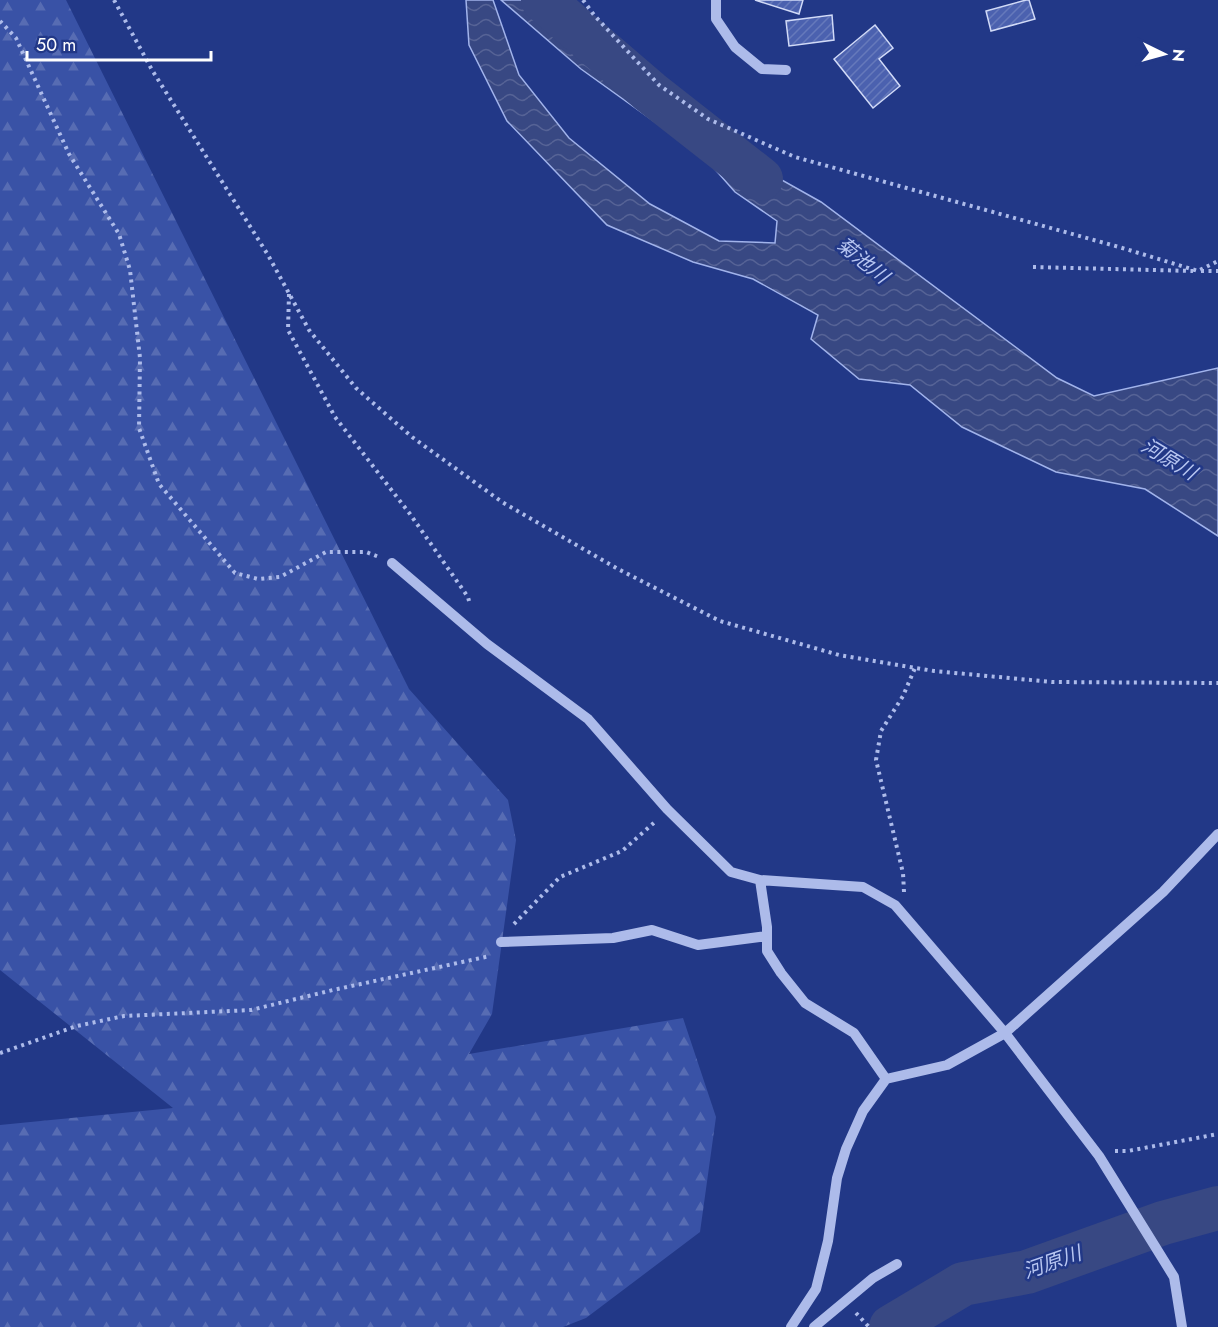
<svg xmlns="http://www.w3.org/2000/svg" width="1218" height="1327" font-family="Jost,'Noto Sans JP',sans-serif">
  <defs>
    <pattern id="forest-firs" width="22" height="20" patternUnits="userSpaceOnUse" patternTransform="scale(1.5)"><rect width="22" height="20" fill="#3952a6"/><path d="M5 1l3.5 6h-7zM16 11l3.5 6h-7z" fill="#576cb3"/></pattern>
    <pattern id="water-waves" width="16" height="10" patternUnits="userSpaceOnUse" patternTransform="scale(1.5)"><rect width="16" height="10" fill="#384883"/><path d="M0 5q4-4 8 0t8 0" fill="none" stroke="#566396"/></pattern>
    <pattern id="building-hatch" width="6" height="6" patternUnits="userSpaceOnUse" patternTransform="scale(1.5)"><rect width="6" height="6" fill="#4b61af"/><path d="M-1 1l2-2M0 6l6-6M5 7l2-2" fill="none" stroke="#6679bb"/></pattern>
  </defs>
  <rect width="100%" height="100%" fill="#223887"/>
  <!-- forest -->
  <path fill="url(#forest-firs)" d="M0,0H66L409,689L508,800L516,840L492,1014L469,1054L683,1018L716,1117L700,1232L586,1318L563,1327H0V1125L173,1108L0,970Z"/>
  <!-- water -->
  <path fill="url(#water-waves)" stroke="#a1b3eb" stroke-width="1.5" d="M466,0H493L519,75L569,138L650,204L719,241L775,243L777,221L735,192L705,158L581,69L501,0H546L634,97L821,202L1057,378L1094,396L1218,368V536L1145,489L1056,472L962,427L910,385L859,379L811,339L818,315L753,279L693,262L607,225L507,121L469,45Z"/>
  <g fill="none" stroke-linecap="round" stroke-linejoin="round">
    <!-- river -->
    <path stroke="#384883" stroke-width="44" d="M543,0L650,92L761,179
      M891,1327L963,1284L1027,1272L1163,1223L1218,1208"/>
  </g>
  <!-- building -->
  <path fill="url(#building-hatch)" stroke="#d1daf7" stroke-width="1.5" d="M755,0H803L799,14Z
    M1026,0H1029L1035,19L991,31L986,11Z
    M832,15L834,40L789,46L786,21Z
    M875,25L893,48L879,59L900,86L873,108L834,59Z"/>
  <g fill="none" stroke-linecap="round" stroke-linejoin="round">
    <!-- path -->
    <path stroke="#adbbea" stroke-width="4" stroke-dasharray="3 4.5" stroke-linecap="butt" d="M114,0L152,70L268,255L309,330L356,388L412,437L502,502L618,569L720,621L839,655L934,671L1052,682L1218,683
      M583,0L594,15L659,85L708,119L795,157L1119,247L1198,271L1218,261
      M0,21L16,38L69,154L119,234L130,270L140,358L139,428L159,484L235,573L258,579L280,577L326,552H366L379,557
      M1033,267L1193,271
      M1201,271H1218
      M289,294L288,330L335,417L410,514L468,597L470,605
      M904,892L903,873L876,760L881,731L903,696L915,668
      M514,924L560,877L622,851L656,821
      M0,1053L77,1026L124,1016L251,1010L333,990L490,956
      M1115,1151H1128L1218,1134
      M856,1313L869,1327"/>
    <!-- minor -->
    <path stroke="#adbbea" stroke-width="10" d="M716,0V19L735,47L762,69L786,70
      M392,563L487,644L588,719L667,809L731,872L760,880L863,887L895,905L1005,1033L1099,1156L1174,1277L1182,1327
      M760,880L767,927V951L781,973L805,1003L854,1033L886,1079
      M501,942L613,938L652,930L698,945L767,936
      M791,1327L816,1289L828,1241L837,1178L846,1149L863,1111L886,1079L947,1065L1005,1033L1163,892L1218,834
      M814,1327L873,1278L897,1264"/>
  </g>
  <g text-anchor="middle" stroke-width="5" stroke-linejoin="round" paint-order="stroke">
    <!-- water labels -->
    <g font-size="20" font-style="italic" fill="#b8c6f1" stroke="#223887">
      <text transform="translate(863 260) rotate(39)" y="7">菊池川</text>
      <text transform="translate(1169 459) rotate(31)" y="7">河原川</text>
      <text transform="translate(1052 1262) rotate(-19)" y="7">河原川</text>
    </g>
  </g>
  <!-- north arrow -->
  <g transform="translate(1164 54) rotate(95)" stroke="#223887" stroke-width="4.5" paint-order="stroke">
  <path d="M0-4.5L10 22L0 15L-10 22Z" fill="#ffffff"/>
  <text y="-9" font-size="16" font-weight="bold" text-anchor="middle" fill="#ffffff">N</text>
  </g>
  <!-- scale -->
  <path d="M27 51v9h184v-9" fill="none" stroke="#ffffff" stroke-width="3"/>
  <text x="36" y="51" font-size="18" fill="#ffffff" stroke="#223887" stroke-width="4.5" paint-order="stroke">50 m</text>
</svg>
